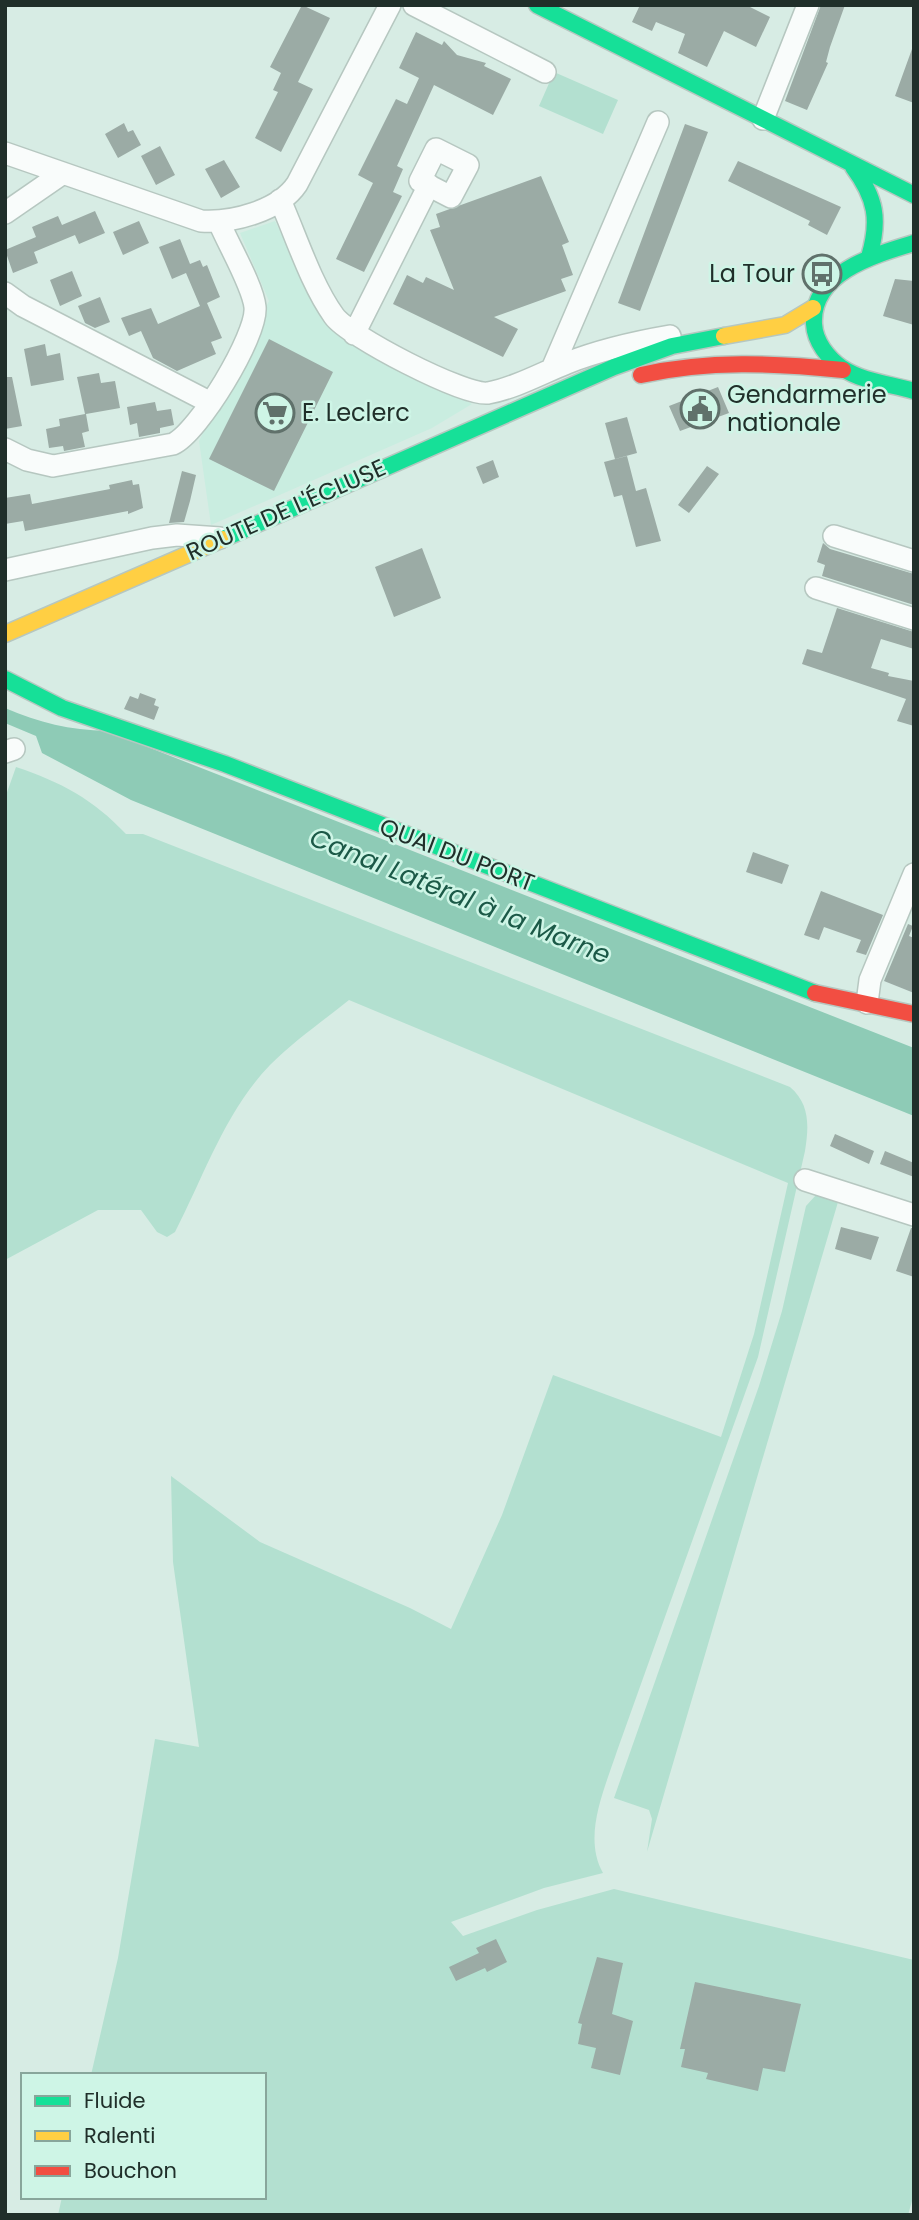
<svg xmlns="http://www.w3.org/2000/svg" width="919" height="2220" font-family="Poppins,sans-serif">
  <rect width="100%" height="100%" fill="#d7ece4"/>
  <!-- built -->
  <path fill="#c9ede0" d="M275,221L328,327L472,404L432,428L211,525L199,441L269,301L240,233Z"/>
  <!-- green -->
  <path fill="#b3e0d0" d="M554,72L618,100L603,134L539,106Z
    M16,767C61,782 93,799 126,834H143L790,1087C810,1104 809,1126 805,1151L758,1357L617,1751C605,1788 582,1836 603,1873L544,1888L451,1922L463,1936L537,1910L614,1889L914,1960V2194L908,2215H58L62,2197H264V2075H91L118,1958L155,1739L199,1747L173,1562L171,1476L260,1542L410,1608L451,1629L502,1515L553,1375L721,1437L754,1334L788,1183L349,1000C323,1021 294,1041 270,1065C225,1112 204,1176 175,1232L167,1237L157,1232L141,1210H98L5,1260V798Z
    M816,1195L838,1202L647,1852L652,1819L649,1810L614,1798L759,1386L782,1311L806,1206Z"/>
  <!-- water -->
  <path fill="#8ecbb6" d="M5,708C40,723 69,730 107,731L914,1048V1116L131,800L42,753L36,736L5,723Z"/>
  <!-- building -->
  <path fill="#9baba5" d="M302,5L330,18L298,82L313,89L281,152L255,138L278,92L273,90L281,73L270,67Z
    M640,5H746L770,17L756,47L724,31L707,67L678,53L685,34L656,22L652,31L632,22Z
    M821,5H845L830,47L826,62L828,63L807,110L785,101Z
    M416,32L442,45L444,41L457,55L486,63L484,66L511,79L493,115L434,85L397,166L403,169L393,192L402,196L364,272L336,259L373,183L358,175L396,99L407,104L419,78L399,68Z
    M912,49H914V103L895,96Z
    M124,123L128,132L133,130L141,145L118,158L105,134Z
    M685,124L708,132L640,311L618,303Z
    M160,146L175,175L156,185L141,156Z
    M224,160L240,187L221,198L205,169Z
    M738,161L841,207L827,235L808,225L810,221L728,181Z
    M541,176L569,242L562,245L573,275L561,279L566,291L494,317L518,329L503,357L393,304L407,275L423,283L426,277L454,290L430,230L440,227L436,214Z
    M95,211L105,233L79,244L75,235L34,252L38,263L13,273L5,250L36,237L32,227L58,216L62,225Z
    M139,221L149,243L123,255L113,232Z
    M180,239L190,264L200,260L203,267L207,265L213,280L220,297L207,303L222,338L211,342L216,354L177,371L153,358L141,331L129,336L121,318L151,308L158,324L200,306L186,273L172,279L159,247Z
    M72,271L82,296L60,306L50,280Z
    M895,279L914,281V325L883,316Z
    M100,297L110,322L95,328L85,323L78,306Z
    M269,339L333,372L274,491L209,459Z
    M45,344L47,356L60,353L64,380L31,386L24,349Z
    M99,373L101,383L115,381L120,408L86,414L89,431L82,433L85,447L64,451L63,446L49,448L46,429L60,426L59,419L85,414L77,377Z
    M5,377H12L22,426L5,429Z
    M718,387L729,413L680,431L669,406Z
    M155,402L157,411L171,409L174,425L160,428V433L139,437L137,423L130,425L127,407Z
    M627,417L637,453L615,459L605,423Z
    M627,456L636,491L646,488L661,541L636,547L622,495L614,497L604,462Z
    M493,460L499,477L483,484L476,467Z
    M707,466L719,474L689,513L678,505Z
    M182,471L196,475L190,501L184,522L169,523Z
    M132,480L133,485L139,484L143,508L128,514V511L25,531L23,521L5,524V498L30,494L32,504L110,489L109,485Z
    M823,543L830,549L914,574V605L822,576L825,565L817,562Z
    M422,548L441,598L394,617L375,567Z
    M837,608L914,632V649L881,639L871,668L889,673L888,676L914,681V726L897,721L906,699L802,664L807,649L822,653Z
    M140,693L156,699L154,705L159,707L154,720L124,709L130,696L138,699Z
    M753,852L789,865L782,884L746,872Z
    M821,891L883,915L866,955L856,952L861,940L824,927L819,940L804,935Z
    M908,924L913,926L909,936L914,938V993L884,981Z
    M835,1134L874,1151L869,1164L830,1146Z
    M885,1151L914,1163V1177L880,1164Z
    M841,1227L879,1237L871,1260L835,1249Z
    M911,1228H914V1277L896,1271Z
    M496,1939L507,1962L487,1972L485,1968L456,1981L449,1967L479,1953L476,1948Z
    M597,1957L623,1963L612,2014L633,2021L620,2075L591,2068L596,2048L578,2044L582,2024L578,2023Z
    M695,1982L801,2004L785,2072L763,2068L758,2091L706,2079L708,2073L681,2067L685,2049H680Z"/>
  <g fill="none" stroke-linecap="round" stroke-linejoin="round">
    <defs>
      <path id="street" d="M414,5L545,72
        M763,119L808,5
        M436,149L468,165L451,197L420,181Z
        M5,153L201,221C232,223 279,211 297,184L390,5
        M280,200C296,236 311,284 334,316C348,336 464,396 488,393C515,388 542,373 567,363C600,350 635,342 670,336
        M5,213L63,173
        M5,293L23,306L211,403
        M354,334L429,185
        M552,369L658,122
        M5,449L27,460L53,466L173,444C198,433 258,335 255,307C253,286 228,244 219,222
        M834,536L914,561
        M5,570L152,538L177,535L220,538
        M816,588L914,619
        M5,752L14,749
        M867,1003L870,980L914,874
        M805,1180L914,1215"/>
      <path id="fast" d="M537,5L914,195
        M853,167C876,198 880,220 869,257
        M914,243C874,255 811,273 814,324C815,342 828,358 842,368C863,382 891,384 914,391
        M223,539L614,367L672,346L724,336
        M5,679L62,708L225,764L815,993"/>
      <path id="slow" d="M724,336L785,325L813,308
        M5,634L223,539"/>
      <path id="jam" d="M641,375C709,360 774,363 843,370
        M815,993L914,1014"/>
    </defs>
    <!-- street casing -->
    <use href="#street" stroke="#b6c7c0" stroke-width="24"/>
    <!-- fast casing -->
    <use href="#fast" stroke="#b6c7c0" stroke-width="19"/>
    <!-- slow casing -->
    <use href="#slow" stroke="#b6c7c0" stroke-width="19"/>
    <!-- jam casing -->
    <use href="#jam" stroke="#b6c7c0" stroke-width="19"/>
    <!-- street -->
    <use href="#street" stroke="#f9fcfb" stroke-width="21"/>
    <!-- fast -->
    <use href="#fast" stroke="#16e098" stroke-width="16"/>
    <!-- slow -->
    <use href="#slow" stroke="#ffcf43" stroke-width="16"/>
    <!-- jam -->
    <use href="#jam" stroke="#f24e42" stroke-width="16"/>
  </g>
  <!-- icons -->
  <defs>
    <symbol id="bus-ring" viewBox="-11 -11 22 22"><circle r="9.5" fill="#cef5e6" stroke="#60716b" stroke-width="1.5"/><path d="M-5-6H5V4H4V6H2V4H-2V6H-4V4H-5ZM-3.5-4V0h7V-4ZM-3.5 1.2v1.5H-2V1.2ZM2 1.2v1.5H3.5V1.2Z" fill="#60716b"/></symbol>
    <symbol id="civic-ring" viewBox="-11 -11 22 22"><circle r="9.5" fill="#cef5e6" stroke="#60716b" stroke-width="1.5"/><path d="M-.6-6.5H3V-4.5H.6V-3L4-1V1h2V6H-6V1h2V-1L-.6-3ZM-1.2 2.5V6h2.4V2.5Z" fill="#60716b"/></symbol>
    <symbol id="supermarket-ring" viewBox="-11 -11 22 22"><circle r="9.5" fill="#cef5e6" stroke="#60716b" stroke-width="1.5"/><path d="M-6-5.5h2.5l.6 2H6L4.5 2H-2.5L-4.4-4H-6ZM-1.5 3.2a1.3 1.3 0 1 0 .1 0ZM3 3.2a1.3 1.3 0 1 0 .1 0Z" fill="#60716b"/></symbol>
  </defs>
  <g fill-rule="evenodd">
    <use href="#bus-ring" x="800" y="252" width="44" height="44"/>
    <use href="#civic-ring" x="678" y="387" width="44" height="44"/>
    <use href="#supermarket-ring" x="253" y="391" width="44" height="44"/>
  </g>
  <g text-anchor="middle" stroke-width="5" stroke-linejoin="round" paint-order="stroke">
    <!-- poi labels -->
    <g font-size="24" fill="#202f2a" stroke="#cef5e6" text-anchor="start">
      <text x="795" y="282" text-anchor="end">La Tour</text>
      <text x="727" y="403">Gendarmerie<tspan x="727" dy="28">nationale</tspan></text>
      <text x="302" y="421">E. Leclerc</text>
    </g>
    <!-- street labels -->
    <g font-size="24" fill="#202f2a" stroke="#cef5e6">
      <text transform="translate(286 510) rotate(-24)" y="8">ROUTE DE L'ÉCLUSE</text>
      <text transform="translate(457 855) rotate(21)" y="8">QUAI DU PORT</text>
    </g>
    <!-- water labels -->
    <g font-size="26" font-style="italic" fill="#1b5947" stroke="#cef5e6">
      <text transform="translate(460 896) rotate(22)" y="9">Canal Latéral à la Marne</text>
    </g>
  </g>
  <!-- border -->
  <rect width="919" height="2220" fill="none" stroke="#202f2a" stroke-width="14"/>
  <!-- legend -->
  <rect x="21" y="2073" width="245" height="126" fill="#cef5e6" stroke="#88a69b" stroke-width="2"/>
  <rect x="35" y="2096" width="35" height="10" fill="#16e098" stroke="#88a69b" stroke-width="2"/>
  <text x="84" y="2108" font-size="21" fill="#202f2a">Fluide</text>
  <rect x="35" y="2131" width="35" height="10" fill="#ffcf43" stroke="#88a69b" stroke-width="2"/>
  <text x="84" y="2143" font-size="21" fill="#202f2a">Ralenti</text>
  <rect x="35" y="2166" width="35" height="10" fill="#f24e42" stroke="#88a69b" stroke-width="2"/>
  <text x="84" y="2178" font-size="21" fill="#202f2a">Bouchon</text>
</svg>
